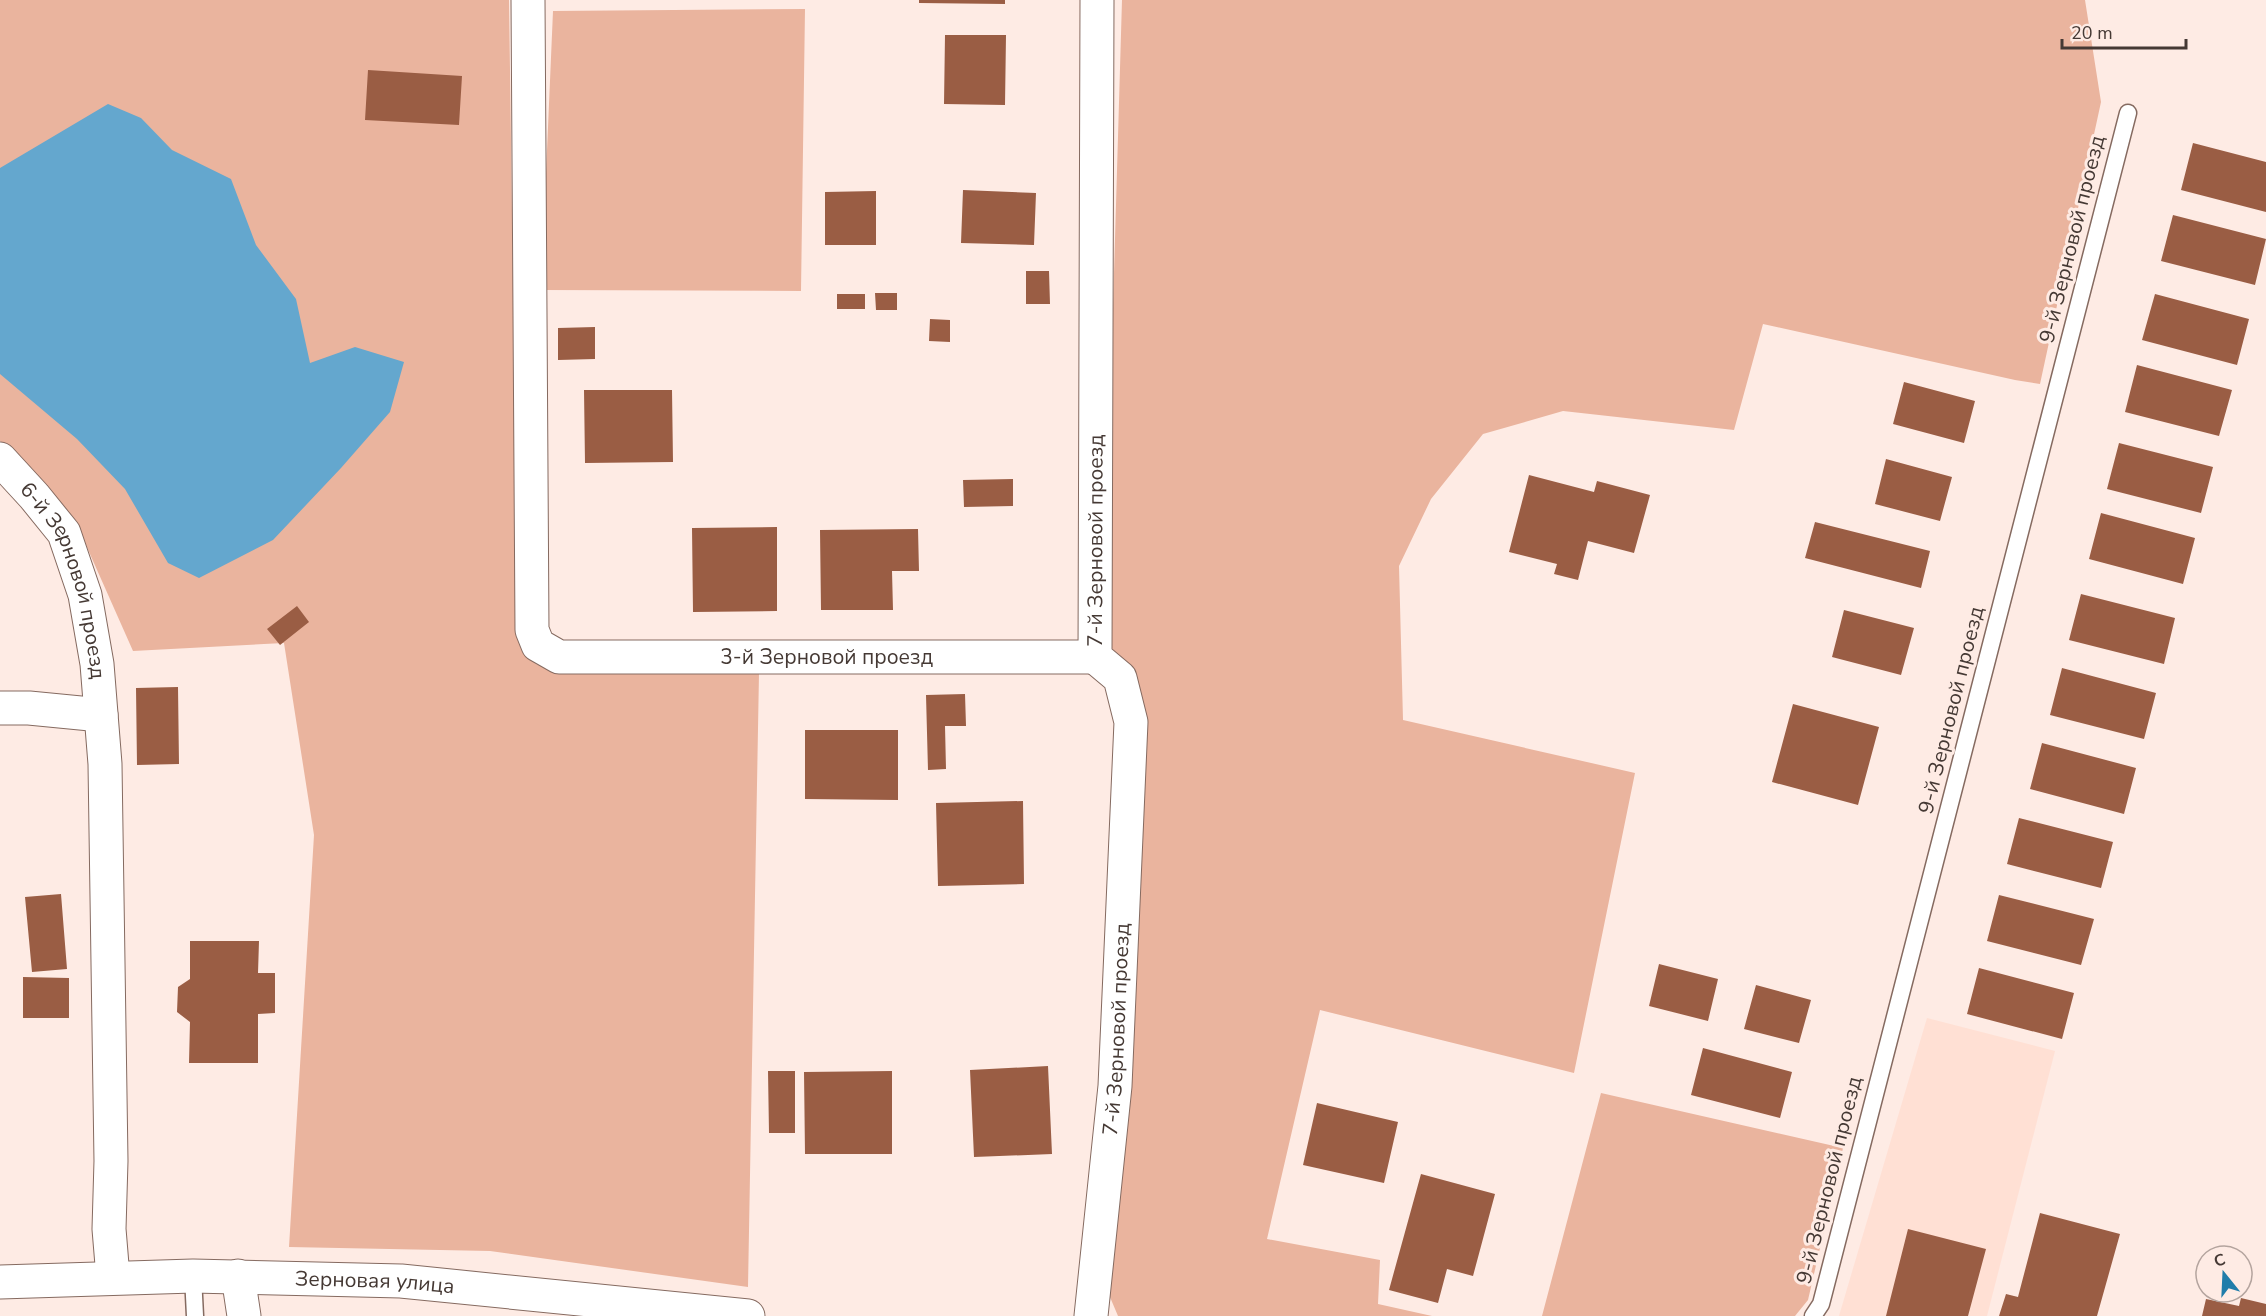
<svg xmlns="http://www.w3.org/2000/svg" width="2266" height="1316" font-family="'Nunito Sans',sans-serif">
  <rect width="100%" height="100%" fill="#feebe4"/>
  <!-- built -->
  <path fill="#ffe0d4" d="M1927,1018L2055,1051L1987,1316H1839Z"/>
  <!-- green -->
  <path fill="#eab49e" d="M0,0H509L518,632L536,664L560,673H759L748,1287L490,1251L289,1247L314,835L284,643L133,651L78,527L0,441Z
    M1122,0H2085L2101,102L2040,384L2015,380L1763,324L1734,430L1563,411L1483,434L1431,499L1399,566L1403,720L1635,773L1574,1073L1320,1010L1267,1239L1380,1260L1378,1304L1432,1316H1118L1107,1290L1129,1083L1147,718L1131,670L1109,649L1111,376Z
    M805,9L801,291L541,290L553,11Z
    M1601,1093L1843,1148L1808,1300L1795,1316H1542Z"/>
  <!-- water -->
  <path fill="#64a7ce" d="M108,104L141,118L172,150L231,179L256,245L296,299L310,363L355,347L404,362L390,412L341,468L273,540L199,578L168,563L125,489L77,439L0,374V168Z"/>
  <!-- building -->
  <path fill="#9a5d44" d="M919,0H1005V4L919,3Z
    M945,35H1006L1005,105L944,104Z
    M368,70L462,76L459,125L365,120Z
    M2193,143L2266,162V212L2181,190Z
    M963,190L1036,193L1034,245L961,243Z
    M876,191V245H825V192Z
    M2173,215L2266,239L2255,285L2161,261Z
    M1026,271H1049L1050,304H1026Z
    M875,293H897V310H876Z
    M837,294H865V309H837Z
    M2155,294L2249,319L2237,365L2142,340Z
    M930,319L950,320V342L929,341Z
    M595,327V359L558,360V328Z
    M2137,365L2232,390L2219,436L2125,412Z
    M1904,382L1975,401L1964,443L1893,424Z
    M584,390H672L673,462L585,463Z
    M2119,443L2213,467L2201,513L2107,489Z
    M1886,459L1952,477L1940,521L1875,504Z
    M1529,475L1594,492L1597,481L1650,495L1634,553L1588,541L1578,580L1554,574L1557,564L1509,552Z
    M1013,479V506L964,507L963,480Z
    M2101,513L2195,538L2183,584L2089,559Z
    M1815,522L1930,551L1921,588L1805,558Z
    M777,527V611L693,612L692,528Z
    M918,529L919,571H892L893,610H821L820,530Z
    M2081,594L2175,618L2164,664L2069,640Z
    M297,606L309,622L280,645L267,629Z
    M1844,610L1914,628L1901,675L1832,657Z
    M2062,668L2156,693L2144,739L2050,715Z
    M178,687L179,764L137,765L136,688Z
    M965,694L966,726H945L946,769L928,770L926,695Z
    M1793,704L1879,727L1858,805L1772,782Z
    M805,730H898V800L805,799Z
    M2042,743L2136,768L2124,814L2030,789Z
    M1023,801L1024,884L938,886L936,803Z
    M2019,818L2113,842L2101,888L2007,864Z
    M61,894L67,969L32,972L25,897Z
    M1999,895L2094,919L2081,965L1987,941Z
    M190,941H259L258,973H275V1013L258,1014V1063H189L190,1022L177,1012L178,987L190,979Z
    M1659,964L1718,979L1708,1021L1649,1006Z
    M1979,968L2074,993L2062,1039L1967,1014Z
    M23,977L69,978V1018H23Z
    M1756,985L1811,1000L1799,1043L1744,1029Z
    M1703,1048L1792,1072L1780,1118L1691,1095Z
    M1048,1066L1052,1154L974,1157L970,1070Z
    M768,1071H795V1133H769Z
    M892,1071V1154H805L804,1072Z
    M1317,1103L1398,1122L1384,1183L1303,1165Z
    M1421,1174L1495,1194L1473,1276L1447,1269L1438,1303L1389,1290Z
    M2040,1213L2120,1234L2097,1316H1999L2006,1294L2018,1297Z
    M1908,1229L1986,1249L1968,1316H1886Z
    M2241,1298L2266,1304V1316H2202L2206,1299L2239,1306Z"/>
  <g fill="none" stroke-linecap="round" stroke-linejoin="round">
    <defs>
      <path id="service" d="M193,1276L195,1316
        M1813,1316L1821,1304L2128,113"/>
      <g id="minor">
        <path id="s1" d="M528,0L532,630L538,645L559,657H1095"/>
        <path id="s2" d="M0,459L34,496L64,533L85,595L97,664L105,764L111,1161L109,1229L113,1277"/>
        <path d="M0,708H29L101,715"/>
        <path d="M238,1276L244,1316"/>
        <path id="s3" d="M1091,1316L1115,1086L1131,722L1120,678L1095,657L1097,0"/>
      </g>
      <g id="tertiary">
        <path id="s4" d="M0,1282L193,1276L401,1281L748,1316"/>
      </g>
    </defs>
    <!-- service casing -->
    <use href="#service" stroke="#856a60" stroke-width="19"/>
    <!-- minor casing -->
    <use href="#minor" stroke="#856a60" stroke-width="35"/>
    <!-- tertiary casing -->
    <use href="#tertiary" stroke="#856a60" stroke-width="35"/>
    <!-- service -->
    <use href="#service" stroke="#fff" stroke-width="16"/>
    <!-- minor -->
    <use href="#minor" stroke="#fff" stroke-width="33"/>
    <!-- tertiary -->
    <use href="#tertiary" stroke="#fff" stroke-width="33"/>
  </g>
  <g text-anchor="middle" stroke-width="6" stroke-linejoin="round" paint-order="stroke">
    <!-- street labels -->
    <g font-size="21" fill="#453934" stroke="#feebe4">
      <text transform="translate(2072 239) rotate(-76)" y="7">9-й Зерновой проезд</text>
      <text dy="7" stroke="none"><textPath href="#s3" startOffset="790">7-й Зерновой проезд</textPath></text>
      <text dy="7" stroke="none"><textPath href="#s2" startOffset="142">6-й Зерновой проезд</textPath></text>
      <text dy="7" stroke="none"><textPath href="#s1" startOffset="938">3-й Зерновой проезд</textPath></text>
      <text transform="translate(1951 710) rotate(-76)" y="7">9-й Зерновой проезд</text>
      <text dy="7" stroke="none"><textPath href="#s3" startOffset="288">7-й Зерновой проезд</textPath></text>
      <text transform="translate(1829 1180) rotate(-76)" y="7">9-й Зерновой проезд</text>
      <text dy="7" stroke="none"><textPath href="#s4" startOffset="375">Зерновая улица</textPath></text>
    </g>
  </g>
  <!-- north arrow -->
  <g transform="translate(2224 1274) rotate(342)"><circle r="28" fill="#feebe4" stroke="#b4a49e" stroke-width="1.5"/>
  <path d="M0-4.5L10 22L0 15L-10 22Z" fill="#207daa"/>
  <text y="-9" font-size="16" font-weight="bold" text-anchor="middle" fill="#453934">С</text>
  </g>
  <!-- scale -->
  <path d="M2062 39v9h124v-9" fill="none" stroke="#453934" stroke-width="3"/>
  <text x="2071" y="39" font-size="18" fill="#453934" stroke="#feebe4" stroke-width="4.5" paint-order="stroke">20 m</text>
</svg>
